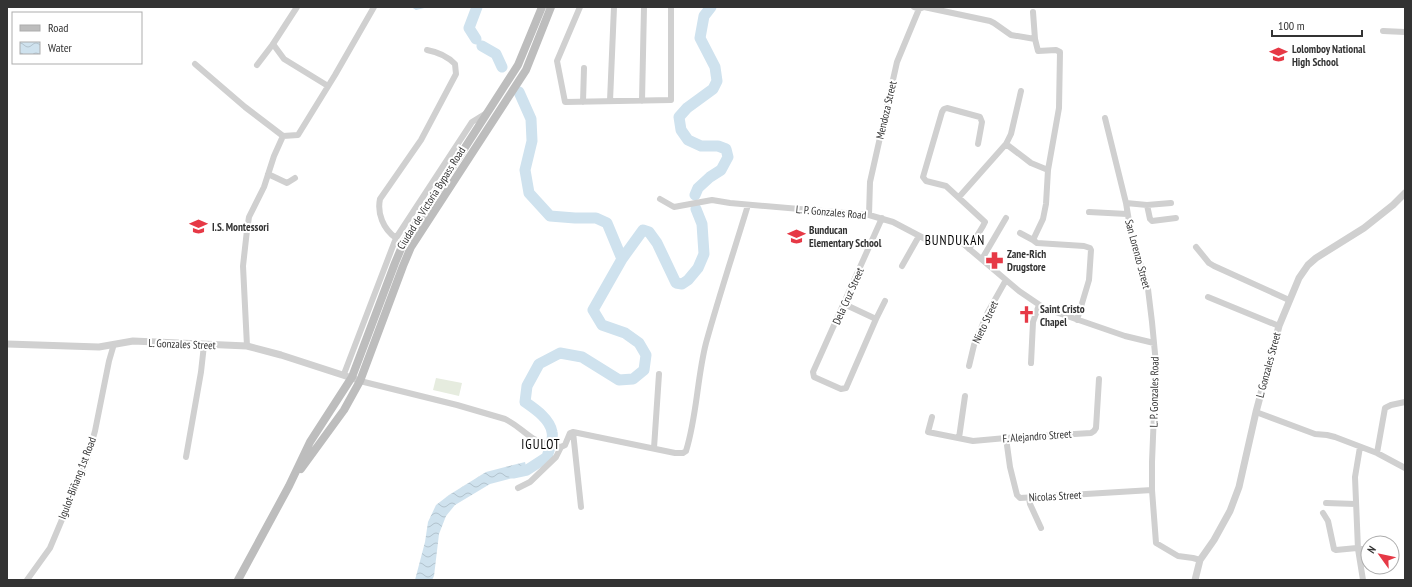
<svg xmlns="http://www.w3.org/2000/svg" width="1412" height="587" font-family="'PT Sans Narrow',sans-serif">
  <defs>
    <pattern id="water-waves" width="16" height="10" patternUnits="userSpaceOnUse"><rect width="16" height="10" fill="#cfe2ee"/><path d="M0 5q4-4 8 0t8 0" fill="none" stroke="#b2c2cd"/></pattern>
  </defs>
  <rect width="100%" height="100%" fill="#fff"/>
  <!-- park -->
  <path fill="#e6ecdf" d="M436,378L462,383L459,396L433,390Z"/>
  <!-- water -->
  <path fill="url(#water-waves)" d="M525,462L528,474L490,484L455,505L446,516L439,534L434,576L432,580H415L425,542L428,522L436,505L449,495L486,472Z"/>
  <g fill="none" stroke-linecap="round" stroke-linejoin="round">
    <!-- stream -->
    <path stroke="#cfe2ee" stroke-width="2" d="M413,7L416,9L424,7"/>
    <!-- river -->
    <path stroke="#cfe2ee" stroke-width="11" d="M476,39L469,28L477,7
      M482,46L496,54L502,67
      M519,92L531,119L532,141L525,170L529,193L550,216L575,218H596L607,223L622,259
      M695,195L698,188L710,177L721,170L728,157L726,149L718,146H701L688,140L681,130L679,117L687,108L713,89L717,81L715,67L700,38L704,16L711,7
      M513,473L527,470L547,457C549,449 554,440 552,432C550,419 535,409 525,402L527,386L539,364L560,353L582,357L619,380L633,379L644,370L646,355L639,343L625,333L602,325L593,310L622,259L643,230L649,232L657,243L676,283L682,284L688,280L698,268L704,254L702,224L696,209"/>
    <!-- minor -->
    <path stroke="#d0d0d0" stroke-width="6" d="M580,7L557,61L565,102L671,100V7
      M914,7L919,9L924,7L990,21L994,23L1011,35L1035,39L1038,51L1056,50L1060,52L1059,108L1048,170L1046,204L1043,219L1033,240L1037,243L1084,246L1090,248L1091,250L1089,280L1077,320
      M1033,12L1035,39
      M1383,31L1405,32
      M273,44L284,59L328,86
      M195,64L245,107L283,136L298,135L335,75L374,7
      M257,65L273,44L297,7
      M610,101L614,7
      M642,101L644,7
      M583,102L584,68
      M1105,118L1126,203L1131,233L1148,289L1152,322L1156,364L1152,462V490L1156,543L1178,556L1193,558L1200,560
      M1006,144L1031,163L1048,170
      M268,174L287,183L295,178
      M959,197L1006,144L1011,134L1021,91
      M660,199L674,207L712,200L730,203L869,215L893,222L931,242C941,243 950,239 960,241L1019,291L1044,308L1125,336L1154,343
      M1126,203L1147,205L1171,203
      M1147,205L1150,219L1152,221L1176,218
      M1089,212L1127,214
      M869,215L870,182L897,62L919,9
      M1020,233L1033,240
      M396,238C383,229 377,213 380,199L421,140L456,74L455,64C447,56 438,52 427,50
      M1196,247L1209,263L1214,266L1289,300
      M969,249L983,226L985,222L946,186L926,181L923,177L942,112L944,109L947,108L980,117L982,122L978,144
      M982,259L1006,218
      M902,266L919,236
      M1208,297L1279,326
      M844,304L876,319L885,301
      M876,319L846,388L841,389L814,377L813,372L882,218
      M247,346L243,266L247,230L249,217L264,187L274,156L283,136
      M1031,363L1033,322L1039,305
      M969,366L974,345L988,312L1006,280
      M344,374L396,238L472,122L485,114
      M360,381L457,405L505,419C516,424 524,433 534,439C542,443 552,446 561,447
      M1256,412L1315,434L1327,435L1335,437L1377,453L1405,468
      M932,417L928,432L973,441L1006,438L1091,433L1094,431L1096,428L1099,379
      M573,432L675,453H683L686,451C697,416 697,378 706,343C719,296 734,251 748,205
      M573,432L581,507
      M959,438L965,396
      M1006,438L1010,467L1017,495L1020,498L1152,490
      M1360,447L1355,477L1358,549H1368
      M654,448L659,374
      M1377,453L1385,408L1391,405L1405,402
      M186,457L201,372L204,345
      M518,488L530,482L556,457L561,447L565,445L570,433L573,432
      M1029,498L1030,504L1041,528
      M1326,503L1356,504
      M1323,513L1328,521L1334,549L1336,550L1357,548
      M1358,549L1363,580
      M1392,549H1395
      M27,580L50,548L87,460L95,431L109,361L114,344"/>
    <!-- tertiary -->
    <path stroke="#d0d0d0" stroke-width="7" d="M7,344L99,347L133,341L247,346L281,355L355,379
      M1195,580L1200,560L1214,540L1230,511L1239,487L1256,412L1279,326L1299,278L1308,265L1316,258L1364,228L1393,205L1405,193"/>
    <!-- secondary -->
    <path stroke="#bdbdbd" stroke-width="8" d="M301,469L344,410L360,381L403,266L411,247L526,70L551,7
      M238,580L289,486L310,442L352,377L395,263L403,244L518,65L542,7"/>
  </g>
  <!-- icons -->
  <defs>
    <symbol id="school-bare" viewBox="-9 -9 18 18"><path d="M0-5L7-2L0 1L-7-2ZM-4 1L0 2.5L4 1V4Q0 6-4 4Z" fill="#e63946" stroke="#fff" stroke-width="2.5" paint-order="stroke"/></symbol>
    <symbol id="pharmacy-bare" viewBox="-9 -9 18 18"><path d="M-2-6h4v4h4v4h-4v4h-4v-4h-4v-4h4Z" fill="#e63946" stroke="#fff" stroke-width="2.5" paint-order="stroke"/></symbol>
    <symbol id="church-bare" viewBox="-9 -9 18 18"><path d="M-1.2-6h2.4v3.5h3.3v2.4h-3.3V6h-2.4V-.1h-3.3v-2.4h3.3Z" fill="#e63946" stroke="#fff" stroke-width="2.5" paint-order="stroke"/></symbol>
  </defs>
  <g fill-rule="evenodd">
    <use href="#school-bare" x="1266" y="42" width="25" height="25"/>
    <use href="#school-bare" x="186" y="214" width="25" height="25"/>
    <use href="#school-bare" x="784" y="224" width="25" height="25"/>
    <use href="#pharmacy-bare" x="982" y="248" width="25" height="25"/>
    <use href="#church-bare" x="1014" y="302" width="25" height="25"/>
  </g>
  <g text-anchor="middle" stroke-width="4" stroke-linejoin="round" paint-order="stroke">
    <!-- poi labels -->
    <g font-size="11" font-weight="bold" fill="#333" stroke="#fff" text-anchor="start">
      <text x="1292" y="53">Lolomboy National<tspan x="1292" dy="13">High School</tspan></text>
      <text x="212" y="231">I.S. Montessori</text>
      <text x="809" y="234">Bunducan<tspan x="809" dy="13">Elementary School</tspan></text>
      <text x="1007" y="258">Zane-Rich<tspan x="1007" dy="13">Drugstore</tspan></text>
      <text x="1040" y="313">Saint Cristo<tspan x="1040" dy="13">Chapel</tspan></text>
    </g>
    <!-- street labels -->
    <g font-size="11" fill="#333" stroke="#fff">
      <text transform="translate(886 110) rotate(-77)" y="4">Mendoza Street</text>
      <text transform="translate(431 198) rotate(-58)" y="4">Ciudad de Victoria Bypass Road</text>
      <text transform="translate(831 212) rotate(5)" y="4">L. P. Gonzales Road</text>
      <text transform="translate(1138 254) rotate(75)" y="4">San Lorenzo Street</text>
      <text transform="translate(848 296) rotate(-66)" y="4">Dela Cruz Street</text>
      <text transform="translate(985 322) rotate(-65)" y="4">Nieto Street</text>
      <text transform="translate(182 344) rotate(2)" y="4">L. Gonzales Street</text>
      <text transform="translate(1268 365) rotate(-75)" y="4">L. Gonzales Street</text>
      <text transform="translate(1154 392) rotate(-89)" y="4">L. P. Gonzales Road</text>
      <text transform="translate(1037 436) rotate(-4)" y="4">F. Alejandro Street</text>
      <text transform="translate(77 478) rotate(-69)" y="4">Igulot-Biñang 1st Road</text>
      <text transform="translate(1055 496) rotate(-3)" y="4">Nicolas Street</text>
    </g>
    <!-- quarter labels -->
    <g font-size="13" letter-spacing="1" fill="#000" stroke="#fff">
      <text x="955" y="245">BUNDUKAN</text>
      <text x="541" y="449">IGULOT</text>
    </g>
  </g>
  <!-- border -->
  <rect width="1412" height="587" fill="none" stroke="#333333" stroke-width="16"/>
  <!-- legend -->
  <rect x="12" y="12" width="130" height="52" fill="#ffffff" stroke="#adadad"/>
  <rect x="20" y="25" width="20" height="6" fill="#bdbdbd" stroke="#adadad"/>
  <text x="48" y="32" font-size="12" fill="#333333">Road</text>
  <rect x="20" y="42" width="20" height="12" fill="url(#water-waves)" stroke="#adadad"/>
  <text x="48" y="52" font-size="12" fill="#333333">Water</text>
  <!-- north arrow -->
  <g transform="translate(1380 555) rotate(303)"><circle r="19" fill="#ffffff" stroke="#adadad"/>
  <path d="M0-3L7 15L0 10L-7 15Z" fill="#e63946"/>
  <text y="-6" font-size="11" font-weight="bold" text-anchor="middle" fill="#333333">N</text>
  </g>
  <!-- scale -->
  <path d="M1272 30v6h90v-6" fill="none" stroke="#333333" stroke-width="2"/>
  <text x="1278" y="30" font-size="12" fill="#333333" stroke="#ffffff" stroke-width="3" paint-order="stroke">100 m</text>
</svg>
